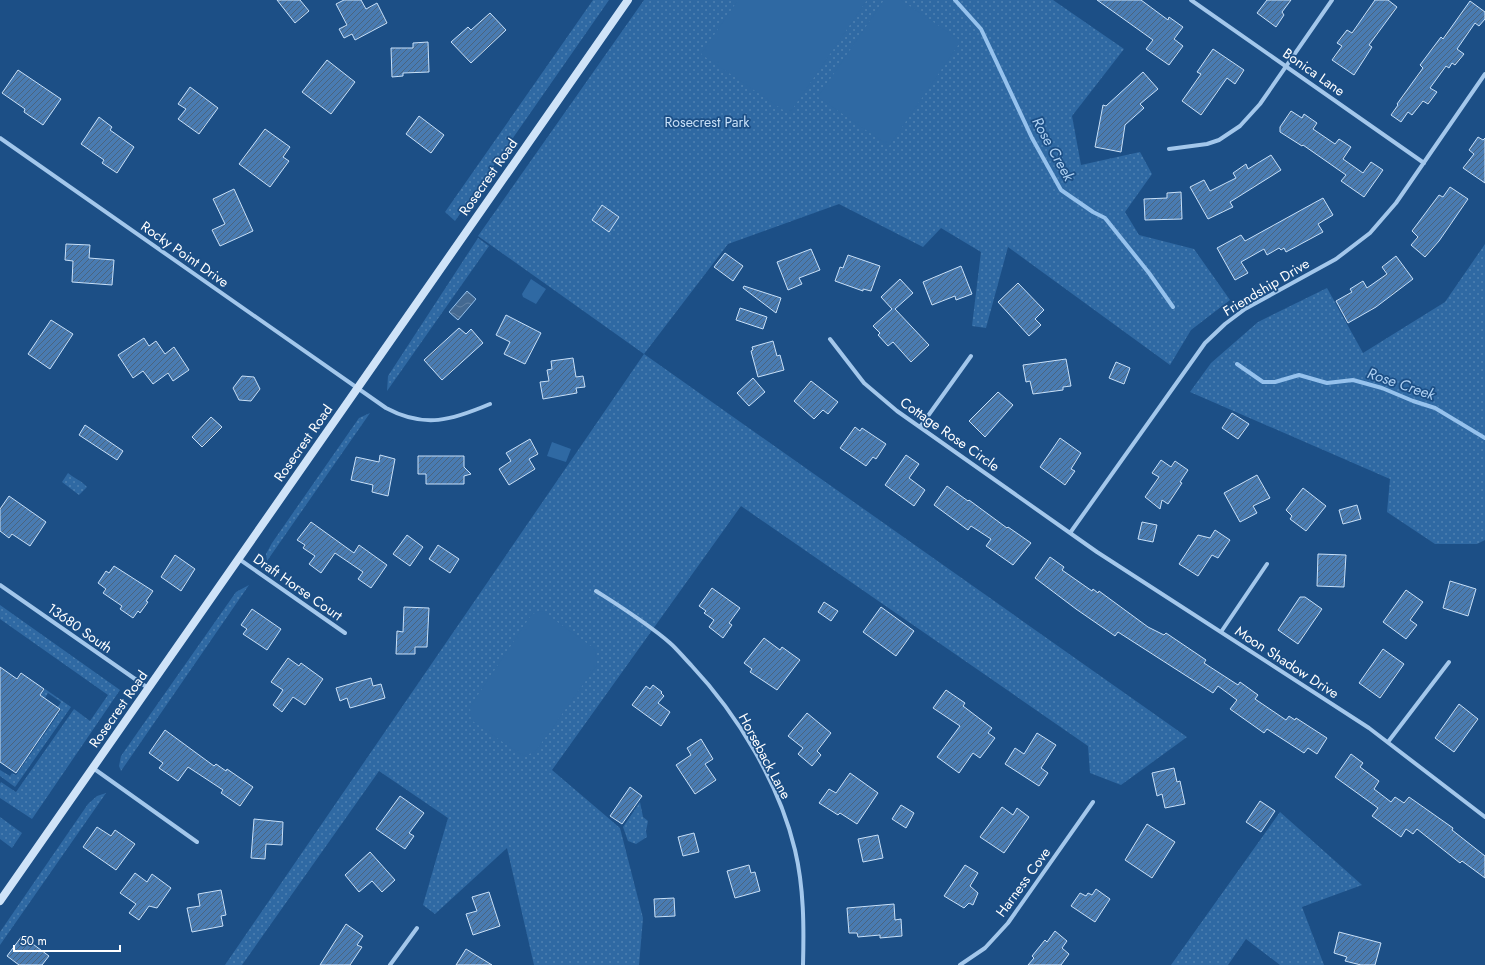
<svg xmlns="http://www.w3.org/2000/svg" width="1485" height="965" font-family="Jost,sans-serif">
  <defs>
    <pattern id="green-dots" width="8" height="8" patternUnits="userSpaceOnUse"><rect width="8" height="8" fill="#2f69a3"/><path d="M2 2h.1M6 6h.1" fill="none" stroke="#4e80b1" stroke-width="1.8" stroke-linecap="round"/></pattern>
    <pattern id="water-waves" width="16" height="10" patternUnits="userSpaceOnUse"><rect width="16" height="10" fill="#446991"/><path d="M0 5q4-4 8 0t8 0" fill="none" stroke="#6080a2"/></pattern>
    <pattern id="building-hatch" width="6" height="6" patternUnits="userSpaceOnUse"><rect width="6" height="6" fill="#497bb1"/><path d="M-1 1l2-2M0 6l6-6M5 7l2-2" fill="none" stroke="#4a647e"/></pattern>
  </defs>
  <rect width="100%" height="100%" fill="#1c4f86"/>
  <!-- green -->
  <path fill="url(#green-dots)" d="M593,0H609L455,221L445,212Z
    M644,0H1053L1124,49L1072,116L1081,165L1140,152L1152,174L1125,212L1139,235L1194,249L1230,300L1191,330L1170,365L1008,247L986,328L972,326L981,252L941,228L923,247L839,204L728,244L644,354L1187,737L1121,785L1090,773L1088,746L741,506L552,770L620,828L643,918L639,965H534L507,848L435,914L423,905L448,818L379,771L242,965H225L644,354L478,236Z
    M478,238L489,246L387,391L388,376Z
    M1485,244V540L1477,544H1435L1387,512L1390,479L1190,392L1211,363L1258,322L1327,288L1363,353L1445,302Z
    M370,413L267,561L266,554L272,543L359,418Z
    M68,473C75,479 81,480 87,487L79,495L62,482Z
    M249,585L121,771L119,766L121,756L236,592Z
    M0,605L120,690L32,819L0,798V784L1,782L16,792L74,709L90,721L108,695L0,619Z
    M45,689L71,707L15,787L0,776V770L10,776L12,773L16,775L61,710L58,707L61,702L48,693L45,698L41,695Z
    M106,793L0,945V932L88,804L97,796Z
    M640,802L643,817L648,821L646,831L647,837L636,844L628,841L623,827Z
    M1280,812L1362,885L1302,907L1324,965H1280L1246,939L1228,965H1171Z
    M0,817L22,833L12,848L0,839Z"/>
  <!-- pitch -->
  <path fill="#2f69a3" d="M738,0H867L789,114L701,54Z
    M884,0H901L961,41L889,146L818,97Z
    M531,279L546,289L536,304L523,297L522,294Z
    M552,442L571,449L566,462L547,456Z
    M542,611L595,649L597,665L535,752L523,756L471,720L470,707L532,614Z"/>
  <!-- water -->
  <path fill="url(#water-waves)" stroke="#96c2ed" d="M467,291L476,299L458,320L449,312Z"/>
  <g fill="none" stroke-linecap="round" stroke-linejoin="round">
    <!-- stream -->
    <path stroke="#96c2ed" stroke-width="4" d="M955,0L981,29L1032,138L1061,190L1093,212L1105,218L1149,273L1173,307
      M1237,364L1263,382H1275L1299,375L1327,383L1353,380L1382,388L1413,401L1435,408L1485,438"/>
  </g>
  <!-- building -->
  <path fill="url(#building-hatch)" stroke="#c8e0f8" d="M277,0H300L309,11L295,23Z
    M344,0H361L366,9L377,3L387,23L355,40L352,34L344,38L339,29L347,25L336,4Z
    M1097,0H1141L1168,20L1169,17L1183,27L1174,39L1183,46L1169,65L1146,49L1153,40Z
    M1267,0H1291L1282,12L1284,15L1276,27L1257,13Z
    M1375,0H1388L1397,7L1369,45L1372,47L1354,75L1332,60L1342,46L1337,43L1347,30L1352,33Z
    M1470,1L1485,12V19L1479,26L1475,23L1457,49L1464,54L1455,65L1452,63L1449,68L1446,66L1430,88L1437,92L1428,104L1423,101L1412,115L1408,112L1401,122L1391,115L1398,105L1397,104L1423,68L1420,65L1441,37L1443,39Z
    M490,13L506,30L471,63L451,42L468,27L471,30Z
    M428,42L429,72L403,73V76L392,77L391,48H413V43Z
    M1213,49L1244,70L1235,84L1227,78L1201,115L1182,101L1201,74L1197,72Z
    M327,60L355,82L331,114L302,92Z
    M18,70L61,99L43,125L24,112L25,109L2,93Z
    M1143,72L1158,89L1140,104L1144,108L1125,125L1121,152L1095,147L1103,105L1106,106Z
    M190,87L218,108L199,134L178,119L186,109L178,104Z
    M1291,111L1302,118L1304,114L1317,123L1313,129L1335,144L1339,139L1351,147L1343,159L1363,173L1371,162L1383,170L1364,197L1341,181L1346,175L1303,145L1302,146L1280,132V127Z
    M419,116L444,135L431,153L406,134Z
    M99,117L112,127L110,130L134,147L117,173L102,163L104,160L81,144Z
    M265,129L290,147L283,157L289,161L270,187L239,164Z
    M1478,137L1483,140L1485,138V183L1463,168L1474,154L1469,150Z
    M1271,155L1281,170L1230,202L1233,207L1208,219L1190,187L1204,180L1210,191L1236,178L1233,173L1246,164L1248,169Z
    M1450,187L1468,199L1439,241L1425,257L1411,245L1418,237L1412,231L1439,195L1443,197Z
    M234,189L253,231L220,246L212,230L225,224L213,199Z
    M1181,192L1182,219L1145,220L1144,199L1167,198V193Z
    M1323,198L1333,215L1318,224L1323,232L1286,252L1284,248L1281,250L1279,248L1267,255L1264,249L1241,262L1248,273L1235,280L1217,248L1241,235L1245,241Z
    M602,205L619,217L609,232L592,220Z
    M66,244L90,245L89,258L114,260L112,285L72,282L73,261L65,260Z
    M811,249L820,270L799,278L802,284L788,290L777,262Z
    M725,253L743,266L733,281L714,267Z
    M848,255L880,266L871,291L863,289V291L835,281L840,267L843,268Z
    M1396,256L1413,279L1376,307L1348,323L1336,301L1352,292L1350,289L1363,281L1367,288L1387,274L1382,267Z
    M961,266L972,294L956,300L955,296L932,305L923,282Z
    M900,279L913,293L895,309L929,345L911,362L893,342L888,346L878,335L880,333L873,326L892,309L881,297Z
    M1018,283L1044,310L1035,319L1041,325L1029,336L998,302Z
    M744,286L781,298L776,313L743,288Z
    M740,308L767,317L763,329L736,320Z
    M506,315L541,333L525,364L504,354L510,342L496,335Z
    M51,320L73,334L50,369L28,354Z
    M459,328L466,334L471,329L483,343L442,380L424,360Z
    M144,338L149,346L156,341L165,354L174,347L189,370L173,381L168,373L153,384L143,371L133,378L118,355Z
    M773,341L777,356L780,355L784,370L758,377L751,351L753,350L752,347Z
    M573,358L576,377L583,376L585,387L576,388L577,393L543,399L540,382L549,381L547,370L552,369L551,361Z
    M1066,359L1071,386L1063,387V390L1033,394L1030,381L1026,382L1023,365Z
    M1116,362L1130,368L1124,384L1109,378Z
    M242,376L254,377L260,389L251,401L239,400L233,388Z
    M753,378L765,392L749,406L737,393Z
    M811,381L838,402L828,414L823,410L814,419L794,401Z
    M998,392L1013,405L985,437L969,421Z
    M1232,413L1249,424L1238,439L1222,428Z
    M211,417L222,427L202,447L192,437Z
    M85,425L123,451L117,460L79,435Z
    M855,427L860,431L862,428L886,444L876,459L873,457L866,466L840,448Z
    M1060,438L1081,453L1071,469L1075,471L1065,485L1040,467Z
    M530,439L538,454L529,459L535,469L509,485L499,469L511,461L506,453Z
    M380,455L395,459L388,496L372,492L373,485L351,480L356,457L379,462Z
    M906,455L919,464L909,478L925,490L914,506L885,485Z
    M418,456H464V467L471,474L464,476V484H426V474H418Z
    M1161,460L1171,467L1175,461L1188,470L1180,482L1182,483L1168,504L1162,500L1160,509L1145,497L1159,477L1152,473Z
    M1257,475L1270,498L1253,506L1257,513L1240,522L1224,493Z
    M947,486L968,501L969,500L1007,528L1008,527L1031,543L1013,565L986,546L991,539L971,526L968,530L934,505Z
    M1303,488L1326,506L1306,531L1290,519L1292,516L1286,510Z
    M9,496L46,522L30,546L12,534L9,538L0,531V509Z
    M1357,505L1361,519L1343,524L1339,510Z
    M311,522L354,553L359,545L387,565L371,588L358,579L363,572L335,553L321,573L309,564L315,556L303,548L305,545L297,540Z
    M1142,522L1157,525L1153,542L1138,539Z
    M1215,530L1230,540L1218,558L1212,555L1198,576L1179,564L1198,535L1210,538Z
    M407,535L423,547L410,566L393,554Z
    M438,545L459,559L450,573L429,559Z
    M1318,554L1346,555L1344,587L1317,586Z
    M175,555L195,569L181,591L161,577Z
    M1050,557L1064,567L1062,570L1092,591L1093,589L1098,593L1099,591L1148,627L1164,635L1166,633L1206,660L1204,663L1238,685L1240,682L1258,695L1255,699L1286,720L1289,716L1295,720L1296,718L1327,738L1317,754L1308,748L1304,753L1267,729L1264,733L1230,709L1237,700L1218,686L1213,693L1118,632L1115,636L1076,609L1035,578Z
    M114,566L153,591L146,601L148,602L140,613L138,611L133,618L120,609L122,606L103,593L106,589L98,583L106,571L109,573Z
    M1450,581L1476,589L1468,616L1443,608Z
    M712,588L740,608L729,623L732,625L723,638L709,627L714,620L704,613L706,611L699,606Z
    M1406,590L1423,602L1410,620L1417,625L1406,639L1383,622Z
    M1300,597H1305L1322,609L1298,644L1278,630Z
    M824,602L838,611L831,621L818,612Z
    M404,607L429,608L427,647H415V654H396L397,631L403,632Z
    M881,607L914,631L896,656L863,632Z
    M252,609L281,629L267,650L243,634L247,629L241,625Z
    M764,638L780,650L782,647L800,660L777,690L750,672L752,669L744,663Z
    M1383,649L1404,664L1380,698L1359,683Z
    M288,658L299,666L301,663L323,679L305,705L293,697L282,712L273,705L283,690L271,682Z
    M0,667L17,679L21,673L44,689L40,695L60,709L16,773L0,762Z
    M371,678L373,686L381,684L385,698L350,708L347,698L340,701L336,688Z
    M653,685L662,692L661,693L664,696L658,703L670,712L661,726L632,705L646,686L650,689Z
    M946,690L965,703L963,706L992,728L988,733L995,738L980,758L973,753L959,773L937,757L960,726L933,708Z
    M1459,704L1478,719L1454,752L1435,738Z
    M807,713L831,733L817,751L821,755L812,766L798,754L803,748L788,736Z
    M165,730L214,766L216,764L226,771L227,769L253,787L240,806L221,793L223,790L188,767L178,781L159,768L163,763L149,753Z
    M1037,733L1056,745L1041,768L1048,773L1039,786L1005,764L1015,748L1024,754Z
    M701,739L713,759L705,764L716,780L695,794L676,765L691,755L687,748Z
    M1351,754L1363,763L1360,767L1379,781L1374,789L1391,802L1395,797L1404,803L1409,797L1453,828L1452,830L1485,856V878L1462,861L1460,863L1417,829L1413,834L1406,829L1401,837L1372,816L1378,808L1335,777Z
    M1174,768L1177,782L1180,781L1185,804L1165,808L1162,794L1157,796L1152,773Z
    M850,773L878,793L857,824L840,813L838,815L819,803L829,789L836,793Z
    M630,787L642,796L622,824L610,816Z
    M400,796L424,813L409,833L414,836L405,849L376,829Z
    M1260,801L1275,811L1261,832L1246,822Z
    M901,805L914,813L906,828L892,819Z
    M1002,807L1013,815L1017,808L1029,817L1004,853L980,837Z
    M254,819L283,822L282,845L266,844L265,859L251,858Z
    M1147,824L1175,842L1152,878L1125,860Z
    M97,827L111,836L115,830L135,844L116,870L83,847Z
    M694,833L699,852L683,856L678,837Z
    M878,835L883,858L863,862L858,839Z
    M370,852L395,880L382,892L372,881L359,892L345,875Z
    M749,865L751,873L755,872L760,891L735,898L727,871Z
    M965,865L978,873L970,886L978,893L973,905L969,903L964,908L944,896Z
    M135,873L147,882L152,874L171,888L157,908L149,906L139,920L129,913L136,904L120,893Z
    M1096,889L1110,899L1095,922L1071,906L1080,893L1086,896L1088,893L1092,895Z
    M221,890L226,915L221,916L223,926L192,932L187,908L200,906L198,894Z
    M489,892L500,926L473,935L466,914L477,911L472,897Z
    M674,898L675,916L655,917L654,899Z
    M894,904L895,920L901,919L902,936L880,938V935L858,937L857,933H849L847,908Z
    M346,924L363,936L357,945L362,947L350,965H320Z
    M1055,931L1067,941L1062,948L1069,954L1061,965H1028L1034,958L1032,956L1045,940L1047,942Z
    M1339,932L1381,943L1375,965H1361L1345,961L1347,957L1334,953Z
    M22,936L49,956L42,965H19L7,956Z
    M466,949L492,965H456Z"/>
  <g fill="none" stroke-linecap="round" stroke-linejoin="round">
    <!-- minor -->
    <path stroke="#a3c7eb" stroke-width="4" d="M1191,0L1424,163
      M0,138L386,408C425,429 452,420 490,404
      M1169,149L1207,144L1219,140L1240,126L1260,104L1332,0
      M830,339L864,383L897,411L1097,552L1369,728L1485,817
      M920,427L971,356
      M1070,533L1205,343L1225,324L1245,309L1336,259L1370,233L1396,203L1485,74
      M239,559L345,633
      M0,585L148,688
      M596,591C621,607 647,623 670,643C677,649 684,658 691,665C738,715 779,783 795,850C804,888 804,927 803,965
      M1221,632L1267,564
      M1388,742L1449,662
      M93,768L197,842
      M390,965L417,928
      M960,965L985,948L1008,923L1093,802"/>
    <!-- secondary -->
    <path stroke="#cfe3f8" stroke-width="8" d="M0,901L628,0"/>
  </g>
  <g text-anchor="middle" stroke-width="3.5" stroke-linejoin="round" paint-order="stroke">
    <!-- street labels -->
    <g font-size="14" fill="#fff" stroke="#1c4f86">
      <text transform="translate(1314 72) rotate(35)" y="5">Bonica Lane</text>
      <text transform="translate(488 177) rotate(-55)" y="5">Rosecrest Road</text>
      <text transform="translate(185 254) rotate(35)" y="5">Rocky Point Drive</text>
      <text transform="translate(1266 287) rotate(-31)" y="5">Friendship Drive</text>
      <text transform="translate(950 434) rotate(35)" y="5">Cottage Rose Circle</text>
      <text transform="translate(303 443) rotate(-55)" y="5">Rosecrest Road</text>
      <text transform="translate(298 587) rotate(35)" y="5">Draft Horse Court</text>
      <text transform="translate(80 628) rotate(35)" y="5">13680 South</text>
      <text transform="translate(1287 662) rotate(33)" y="5">Moon Shadow Drive</text>
      <text transform="translate(118 709) rotate(-55)" y="5">Rosecrest Road</text>
      <text transform="translate(765 756) rotate(62)" y="5">Horseback Lane</text>
      <text transform="translate(1023 882) rotate(-54)" y="5">Harness Cove</text>
    </g>
    <!-- park labels -->
    <g font-size="14" fill="#c8e0f8" stroke="#1c4f86">
      <text x="707" y="127">Rosecrest Park</text>
    </g>
    <!-- water labels -->
    <g font-size="15" font-style="italic" fill="#afd1f3" stroke="#1c4f86">
      <text transform="translate(1053 149) rotate(61)" y="5">Rose Creek</text>
      <text transform="translate(1401 384) rotate(19)" y="5">Rose Creek</text>
    </g>
  </g>
  <!-- scale -->
  <path d="M14 945v6h106v-6" fill="none" stroke="#ffffff" stroke-width="2"/>
  <text x="20" y="945" font-size="12" fill="#ffffff" stroke="#1c4f86" stroke-width="3" paint-order="stroke">50 m</text>
</svg>
